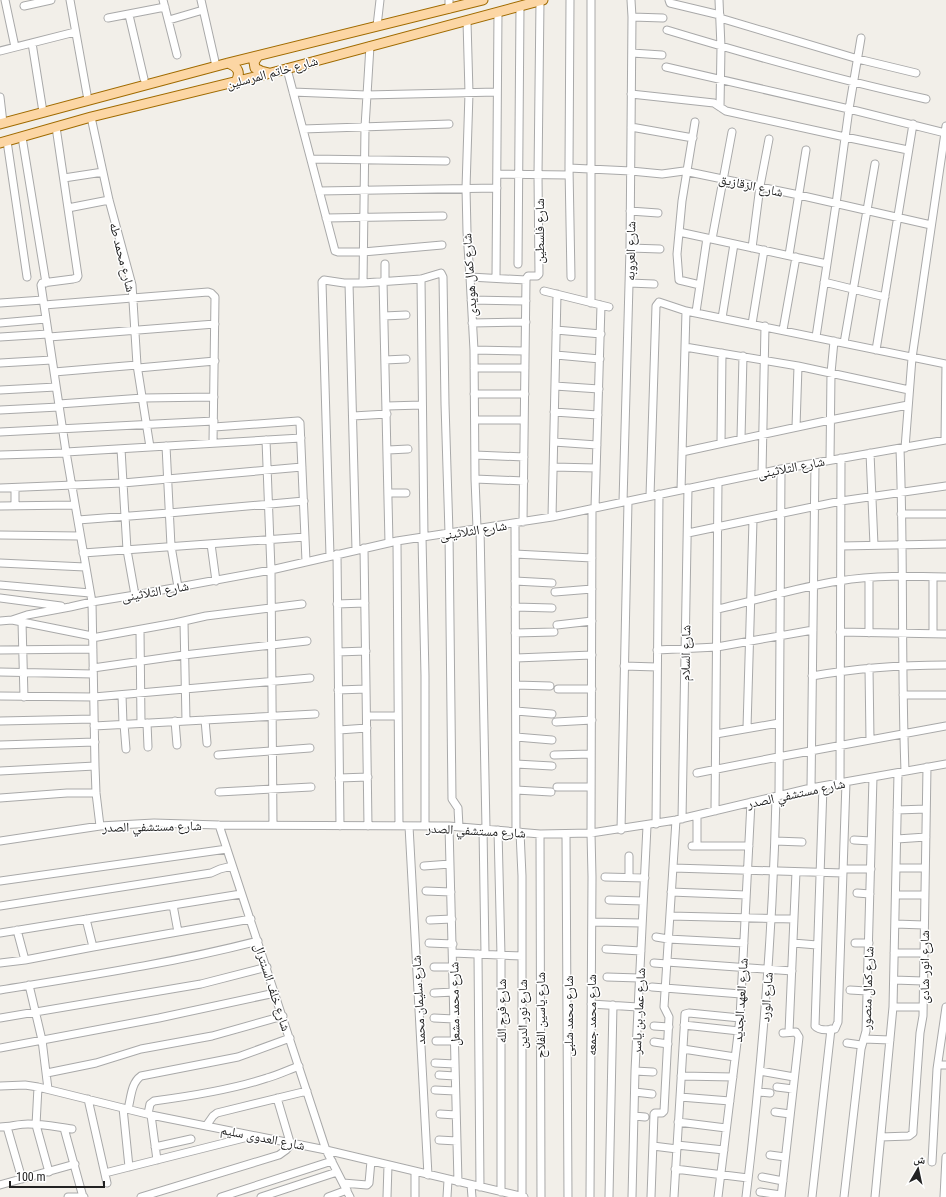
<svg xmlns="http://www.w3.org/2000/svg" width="946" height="1197" font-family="'Roboto Condensed','Noto Naskh Arabic',sans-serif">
  <rect width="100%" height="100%" fill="#f2efe9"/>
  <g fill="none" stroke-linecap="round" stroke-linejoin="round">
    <defs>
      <path id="minor" d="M5,0L15,47
        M70,0L88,100
        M163,0L177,55
        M201,0L216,66
        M449,0V9
        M570,0L569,168L571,277
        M669,0L670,3L720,15
        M719,0L721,47L720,107
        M24,6L51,0
        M129,15L144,79
        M632,17L663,18
        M108,18L165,7
        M720,18L858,59L916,73
        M169,20L203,10
        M467,21L469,93L466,188L467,232L470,277L474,350L475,479L477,528
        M377,26L380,0
        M667,30C753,56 839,80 926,99
        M32,43L43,112
        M0,51L75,32
        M632,53L662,55
        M666,67L849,109L945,133
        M287,69L335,251L338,252H363L442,245
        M293,92L366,95L497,92
        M631,94L714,103L726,111L845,137L908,150
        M0,97L3,123
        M91,117L109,200L132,285L137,365L150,447
        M695,122L682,201L677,254L679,280L700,285
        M56,127L78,276L77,278L73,279L42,283L41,285L66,452L92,602L95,766L96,793L100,826
        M631,127L693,138
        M303,129L449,124
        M22,137L46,283
        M7,141L27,277
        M311,159L446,161
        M569,168L631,171L662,174L684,171L799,195L931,225
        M497,174L569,175
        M64,178L103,172
        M319,191L497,188
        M68,208L109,200
        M630,211L658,213
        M326,218L443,216
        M679,232L827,264
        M712,239L732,132
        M630,248L660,249
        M752,248L760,186L769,139
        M789,255L806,150
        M518,264L520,6
        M470,277L526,280
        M496,278L498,12
        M421,279L424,537
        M383,281L389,543
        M385,281V264
        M824,282L885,297
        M349,283L356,550
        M363,283L365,127L370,46
        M629,283L654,284
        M544,291L609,307
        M471,300L526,301
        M0,303L43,300
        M591,303V0
        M44,305L208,292L211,293L215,297L213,443
        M696,312L707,238
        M384,316L406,315
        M722,318L734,244
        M0,323L46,319
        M472,323L526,322
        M752,324L764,250
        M556,330L601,334
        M783,330L796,257
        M0,337L48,334
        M49,337L215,324
        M816,337L836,204L849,109L861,38
        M844,343L875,164
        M685,347L798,366L909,390
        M474,350L525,351
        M876,350L913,124
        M556,355L600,359
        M385,360L406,359
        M0,363L52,360
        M138,368L215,361
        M474,368H525
        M54,372L137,365
        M555,386L599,389
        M0,390L56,387
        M474,394H525
        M59,404L143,398L214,397
        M387,406L422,405
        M0,410L59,407
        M554,412L598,415
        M353,416L387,414
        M475,420H524
        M214,427L298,421L300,423L306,561
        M796,427L798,366
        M0,432L214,421
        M741,438L743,356
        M266,440L271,570L273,825
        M945,440L946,364
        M554,442L597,445
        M721,443L722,353
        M166,446L171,546L178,587
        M905,448L912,358L946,126
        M121,449L127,550L135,595
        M900,449C904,556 901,664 905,771
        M388,450L408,449
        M66,452L301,438
        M682,452L830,420L908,405
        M870,453L874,545
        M0,455L67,453
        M475,455L524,457
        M830,460L831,373L834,341
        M553,467L596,468
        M762,473L765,326
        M475,479L524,481
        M0,488L123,483L302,467
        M681,490L686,311
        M389,493H406
        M650,496L656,306L659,302L686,311L946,364
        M623,502L630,248L632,17L631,0
        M0,506L75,505
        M15,506V488
        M595,508L601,305
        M901,514H946
        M552,517L557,294
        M78,520L169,513L304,501
        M523,522L526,279L528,276H537L539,274L538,175L540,1
        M515,523L516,832
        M480,528L486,828
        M688,533L841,501L946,486
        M0,535L80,536
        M422,537L425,676V826
        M397,541L399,826
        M211,544L216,581
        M841,546L946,544
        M364,548L368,826
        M83,553L305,537
        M337,554L340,826
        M515,554L592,558
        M330,556L322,282L324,280L344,283H363L421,279L441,273L443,277L445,404L449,533L452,799L458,808L459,827
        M0,563L85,567
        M933,577V633
        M515,581L552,583
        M0,585L90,593
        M555,592L592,589
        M0,598L61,606
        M337,604L365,603
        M515,607L552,608
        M718,609C758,600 798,587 839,581C874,575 911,576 946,577
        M12,620L92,636
        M0,621L12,620L27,615L70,607L92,602L135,595L271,570L397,541L552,517L781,469L946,440
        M22,622L24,697
        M184,622L186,721
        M557,625L592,621
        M140,630L141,723
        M840,632L946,634
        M515,633L554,632
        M869,633V578
        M92,638L175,623L206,616L302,604
        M0,650L93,649
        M657,650L717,647L813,630
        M338,652L366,651
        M516,658L592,655
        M624,666L657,667
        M93,668L184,655L307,641
        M869,668L870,740
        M0,672L93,674
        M812,676C857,668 901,665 946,665
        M516,685L550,686
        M558,689H592
        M338,690L366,689
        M122,695L123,724
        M903,695H946
        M0,696L94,697L310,678
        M516,711L552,714
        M367,716H398
        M205,720L207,743
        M0,721L94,719
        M175,721L177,745
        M556,722L592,720
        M147,723L148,747
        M124,724L126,749
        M94,726L315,714
        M747,728L753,520
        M339,730L367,728
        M716,734L779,723
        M516,737L552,740
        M0,745L95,742
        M218,755L310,748
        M554,755L591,754
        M516,764L552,766
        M0,771L95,766
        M697,773L778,757L946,726
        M339,778L368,777
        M840,783L841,458
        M823,786L815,1026C819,1031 829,1030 835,1029L838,1022L846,782
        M557,787H591
        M811,788L815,463
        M516,790L551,792
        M219,792L311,787
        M779,796L781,469
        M0,798L67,793H96
        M897,810L926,809
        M715,811L718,482
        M682,819L688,488
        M656,824L659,494
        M219,825L326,1150L350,1197
        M409,826L428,1175
        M449,826C453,945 454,1064 458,1182
        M483,828L485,954
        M498,830L501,955V1192
        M621,830L628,501
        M520,832L522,876V1197
        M540,834L541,1197
        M566,834L568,1197
        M897,839L926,837
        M854,840L871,841
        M0,841L100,826L154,823L219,825L449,826L540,834L591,833L676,820L811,788L946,764
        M775,841L802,842
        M692,846H749
        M697,846V815
        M424,866L450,864
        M673,868L843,873
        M896,868H925
        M844,869H871
        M605,877L645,878
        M629,877V856
        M0,881L227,849
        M426,891L451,892
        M671,892L746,895
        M857,893L870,894
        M896,895H924
        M609,900L643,901
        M173,905L178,932
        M0,906L211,873L220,869L232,866
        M670,916L794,919
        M86,919L93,947
        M430,920L452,919
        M592,922L642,923
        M895,924L924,925
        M17,930L25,960
        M0,933L241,894
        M656,937L668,939L744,943
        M429,943L453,944
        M793,943L817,945
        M855,943H869
        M606,949L641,951
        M453,953L522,956
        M894,953H923
        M478,954L480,1187
        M667,962L792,971
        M0,963L25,960L93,947L251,919
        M654,963L667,964
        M434,967H454
        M607,977L639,978
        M894,980L923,981
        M29,985L42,1040L48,1089
        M652,987L741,994
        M0,990C86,976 173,963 258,941
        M850,990L867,991
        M434,993L454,992
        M591,1004L638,1007
        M893,1007H923
        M0,1018L201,984L267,967
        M434,1018L454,1019
        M684,1025L739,1031
        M654,1026L669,1027
        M789,1032L796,872
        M864,1039L890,1040
        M436,1041H455
        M654,1042L668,1044
        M847,1043L861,1045
        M0,1048L159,1018L275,993
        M683,1049L735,1057
        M435,1063L455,1064
        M938,1065H946
        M635,1071L653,1072
        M760,1071L794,1077
        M47,1073L96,1063L141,1049L212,1036L283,1016
        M439,1075L455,1076
        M681,1076L733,1077
        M0,1086L25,1085L38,1087L151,1115L326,1150L524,1197
        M38,1087L36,1125L49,1172
        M777,1087L793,1089
        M435,1090L455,1091
        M635,1092L652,1094
        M758,1092L770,1093
        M680,1097L730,1101
        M277,1098L290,1142
        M88,1099L107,1183
        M123,1108L129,1167
        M128,1109C131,1098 131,1083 141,1076L238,1057L290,1038
        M775,1112L790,1114
        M148,1114L150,1104L154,1101C192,1096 231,1090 267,1078C278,1075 288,1070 299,1066
        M440,1114L456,1115
        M151,1115L157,1160
        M634,1116L645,1117
        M678,1122L726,1128
        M206,1126L213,1116L217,1113L307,1091
        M0,1127C10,1127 18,1124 28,1124C43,1124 57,1127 72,1129
        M7,1127L22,1179
        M64,1128L83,1197
        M881,1137L909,1136L913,1133V1130L920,1033L923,1016L927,767
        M439,1140L457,1141
        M677,1145L724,1150
        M653,1146L677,1149
        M155,1147L191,1139
        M770,1155L785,1157
        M932,1162L937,1069L946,1007
        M675,1169L748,1178
        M415,1172V1197
        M105,1173L252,1136
        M762,1177L783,1181
        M343,1183L367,1185L369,1183L371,1161
        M0,1185L75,1164
        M471,1185L472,1197
        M760,1192L781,1195
        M68,1197H84
        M141,1197L279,1155L286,1150L292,1143
        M221,1197L332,1161
        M261,1197L337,1172
        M328,1197L347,1190
        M387,1197L388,1165
        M447,1197L448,1180
        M590,1197L592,877L591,833L592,509
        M609,1197L613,1005
        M632,1197L635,1071L647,826
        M651,1197L654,1114L655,1113H662L664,1111L669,1017L664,1007L676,820
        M674,1197L685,1014L689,1013L740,1018
        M718,1197L740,1018L751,802
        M746,1197C762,1064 773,931 776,797
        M781,1197L799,1037L796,1032L783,1033
        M812,1197L831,1029
        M844,1197L861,1049L866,1031L873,777
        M875,1197L893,1007L898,773
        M944,1197L946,1157"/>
      <path id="major" d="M258,56L254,62L255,68L261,71L269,73
        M228,63C238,67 241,72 236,82
        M0,124L228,63L483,0
        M0,143L91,117L271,73L543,0"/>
    </defs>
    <!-- minor casing -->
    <use href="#minor" stroke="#a9a9a9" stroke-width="9"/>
    <!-- major casing -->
    <use href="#major" stroke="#a06b00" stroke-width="11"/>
    <!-- minor -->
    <use href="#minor" stroke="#fff" stroke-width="7"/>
    <!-- major -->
    <use href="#major" stroke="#fcd6a4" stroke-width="9"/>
  </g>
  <g text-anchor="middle" stroke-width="3" stroke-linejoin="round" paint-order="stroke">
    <!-- street labels -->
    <g font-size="13" fill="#222" stroke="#fff">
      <text transform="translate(272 72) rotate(-15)" y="5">شارع خاتم المرسلين</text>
      <text transform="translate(751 185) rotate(12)" y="5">شارع الزقازيق</text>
      <text transform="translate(539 231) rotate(-90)" y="5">شارع فلسطين</text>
      <text transform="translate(630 251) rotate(-89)" y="5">شارع العروبه</text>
      <text transform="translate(123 257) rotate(76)" y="5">شارع محمد طه</text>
      <text transform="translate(469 275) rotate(-94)" y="5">شارع كمال هويدى</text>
      <text transform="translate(791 467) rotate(-11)" y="5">شارع الثلاثينى</text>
      <text transform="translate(473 530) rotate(-9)" y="5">شارع الثلاثينى</text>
      <text transform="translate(155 591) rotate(-10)" y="5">شارع الثلاثينى</text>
      <text transform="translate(685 653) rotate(-89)" y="5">شارع السلام</text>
      <text transform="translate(796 793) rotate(-12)" y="5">شارع مستشفي الصدر</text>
      <text transform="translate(152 826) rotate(-1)" y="5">شارع مستشفي الصدر</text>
      <text transform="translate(476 830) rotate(3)" y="5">شارع مستشفي الصدر</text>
      <text transform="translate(924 967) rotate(-90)" y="5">شارع انور شادى</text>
      <text transform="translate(273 987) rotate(72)" y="5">شارع خلف السنترال</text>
      <text transform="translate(867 988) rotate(-88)" y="5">شارع كمال منصور</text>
      <text transform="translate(766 997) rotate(-86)" y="5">شارع الورد</text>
      <text transform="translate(418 1000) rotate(-93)" y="5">شارع سليمان محمد</text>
      <text transform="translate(740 1000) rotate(-86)" y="5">شارع العهد الجديد</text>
      <text transform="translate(454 1004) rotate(-91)" y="5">شارع محمد مشعل</text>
      <text transform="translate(501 1011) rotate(-90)" y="5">شارع فرج الله</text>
      <text transform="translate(638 1011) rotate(-87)" y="5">شارع عمار بن ياسر</text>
      <text transform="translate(522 1014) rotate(-90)" y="5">شارع نور الدين</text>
      <text transform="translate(540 1015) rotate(-90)" y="5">شارع ياسين الفلاح</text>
      <text transform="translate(591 1015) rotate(-90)" y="5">شارع محمد جمعه</text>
      <text transform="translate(568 1016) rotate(-90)" y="5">شارع محمد شلبى</text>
      <text transform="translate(263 1137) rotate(11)" y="5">شارع العدوى سليم</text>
    </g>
  </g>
  <!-- north arrow -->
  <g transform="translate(918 1169) rotate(9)" stroke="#ffffff" stroke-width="3" paint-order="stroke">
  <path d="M0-3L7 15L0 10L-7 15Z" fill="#222222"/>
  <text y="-6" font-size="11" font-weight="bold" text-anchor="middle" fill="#222222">ش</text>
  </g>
  <!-- scale -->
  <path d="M10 1181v6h94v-6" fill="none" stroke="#222222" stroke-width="2"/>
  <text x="16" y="1181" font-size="12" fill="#222222" stroke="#ffffff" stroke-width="3" paint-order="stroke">100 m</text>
</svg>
